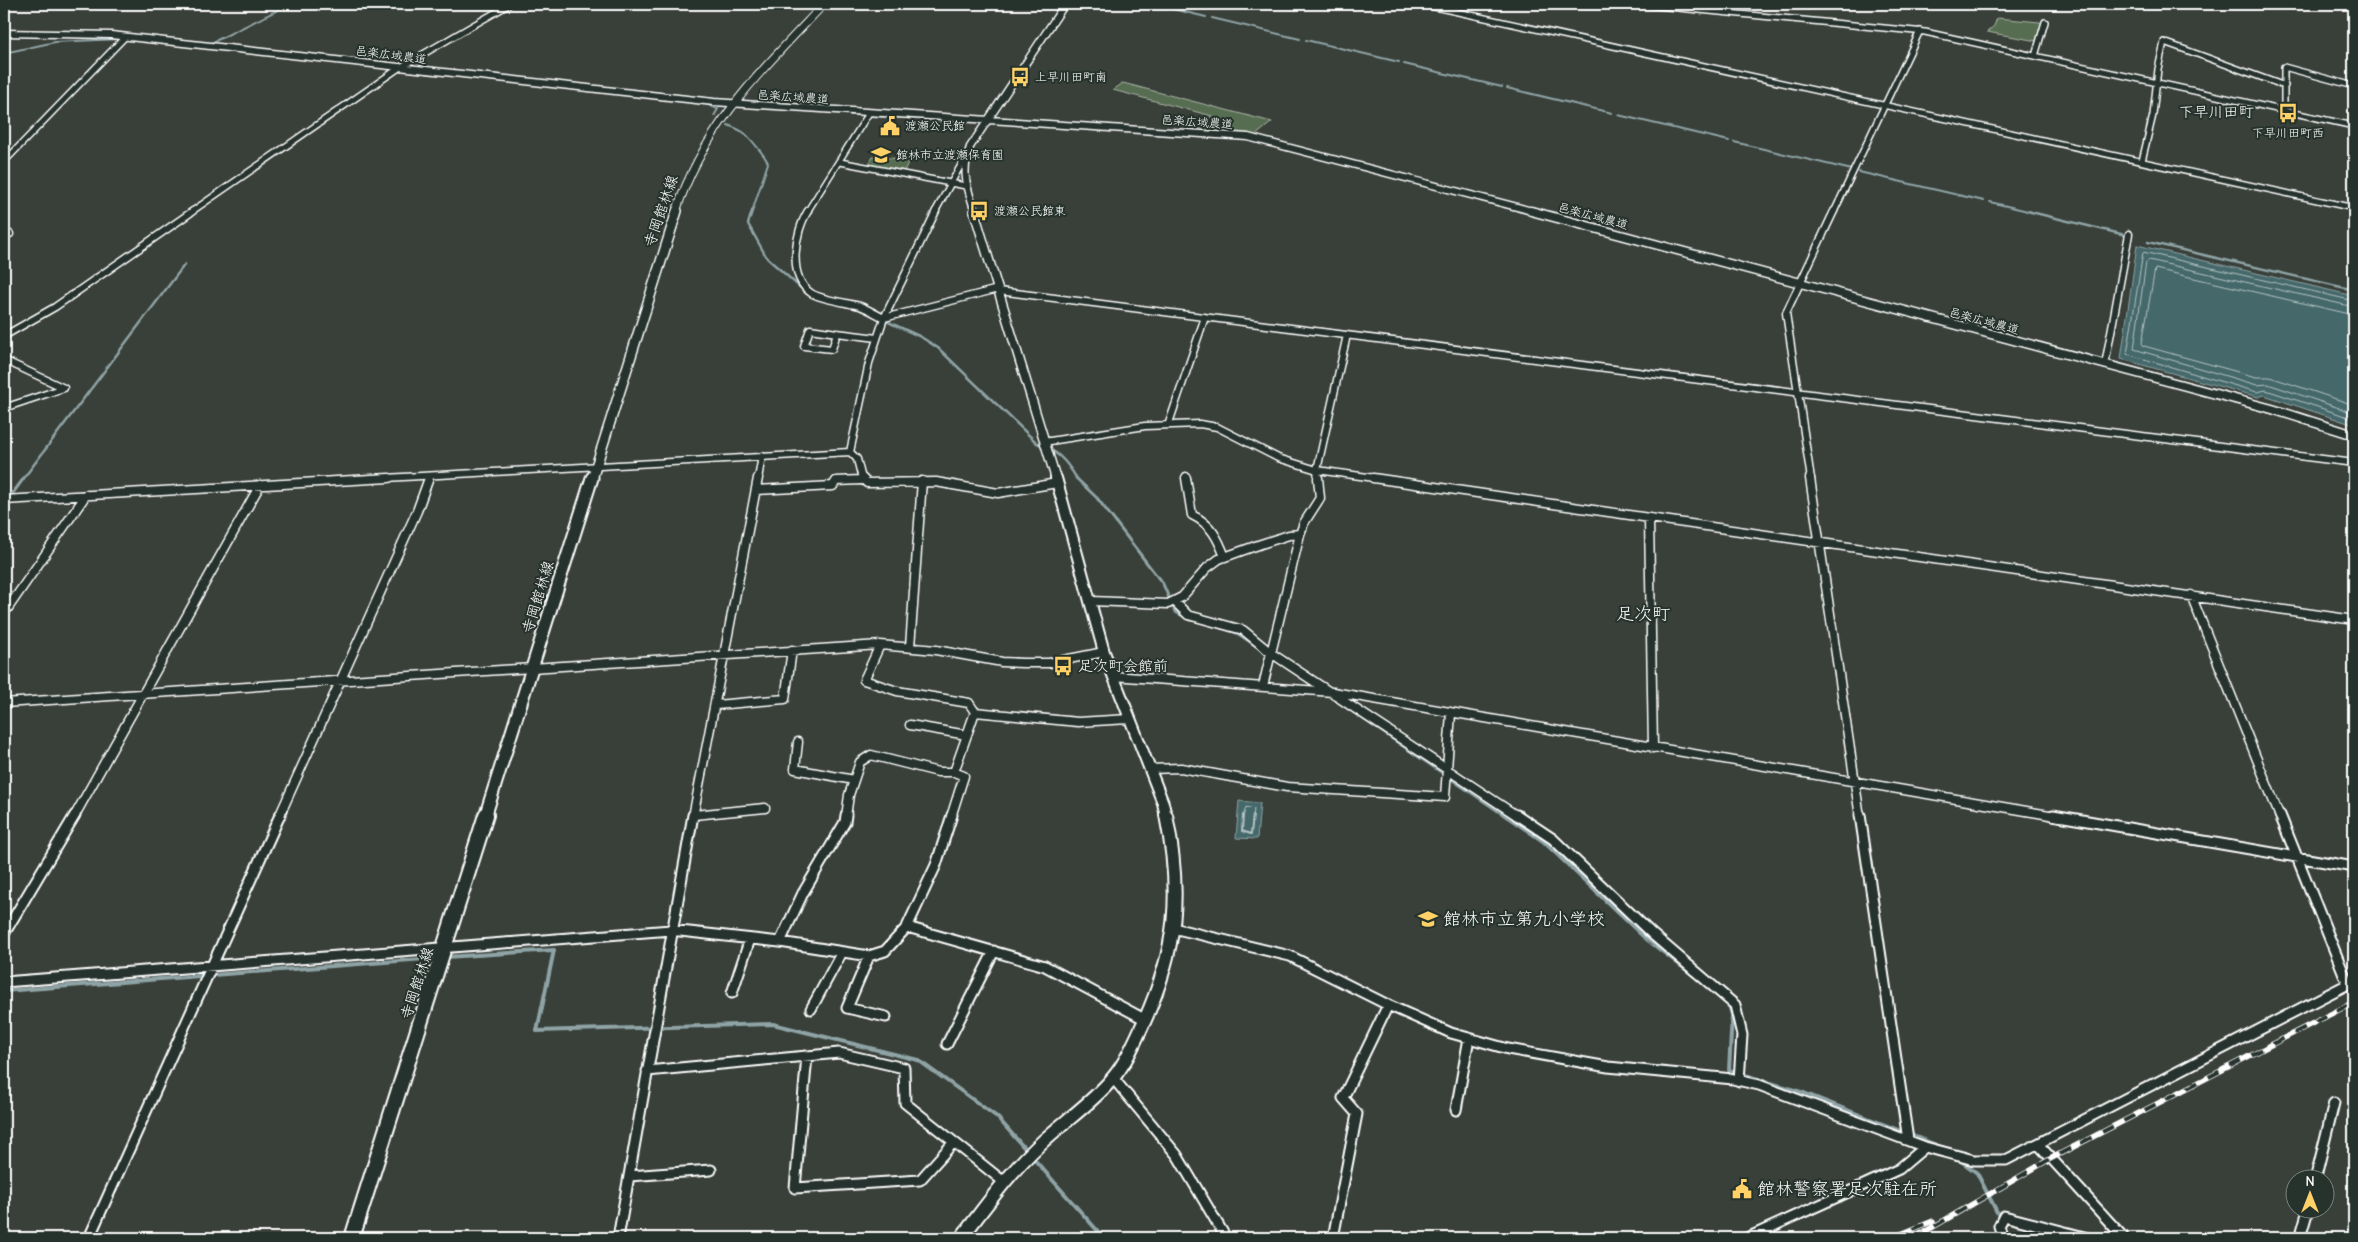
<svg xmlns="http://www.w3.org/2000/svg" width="2358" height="1242" font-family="'Comic Neue','Klee One',sans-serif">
  <rect width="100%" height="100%" fill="#393f39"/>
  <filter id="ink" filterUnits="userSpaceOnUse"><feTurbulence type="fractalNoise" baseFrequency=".02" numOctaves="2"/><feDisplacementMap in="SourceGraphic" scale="10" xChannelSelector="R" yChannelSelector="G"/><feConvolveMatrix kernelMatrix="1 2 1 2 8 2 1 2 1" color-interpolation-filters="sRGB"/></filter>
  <g filter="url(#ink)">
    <!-- green -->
    <path fill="#576d51" stroke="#abb6a8" d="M1997,18L2040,22L2043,25L2037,41L1987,32L1994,26Z
      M1123,83L1272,122L1255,136L1193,131L1212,116L1113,90Z
      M873,157L906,159V161H909L904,171L868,165Z"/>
    <!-- water -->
    <path fill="#45686b" stroke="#8fa4a6" d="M2137,245L2354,296V425L2264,395L2258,397L2121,359Z
      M1239,801L1260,803L1257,839L1236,838Z"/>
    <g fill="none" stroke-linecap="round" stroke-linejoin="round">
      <!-- shore-far1 -->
      <path stroke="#b5c3c4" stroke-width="1" d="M2354,301L2143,252L2127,354L2257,392L2266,390L2354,419
        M2354,307L2149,260L2146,262L2134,349L2257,385L2268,384L2354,413
        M2354,315L2155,269L2142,343L2144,346L2256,377H2270L2354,405
        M1243,817L1246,807L1254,809L1253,817"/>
      <!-- shore -->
      <path stroke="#b5c3c4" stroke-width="2" d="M1243,815L1242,831L1251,834L1253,815"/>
      <!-- stream-far3 -->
      <path stroke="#8fa4a6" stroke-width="2" d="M1152,4L1206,17
        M1212,18L1300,39
        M1306,40L1399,62
        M209,44L290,4
        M4,53L55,42L119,39
        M337,63L706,104L718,109L714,116
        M1404,64L1502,87
        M1507,88L1612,113
        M851,115H864
        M1618,115L1729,141
        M870,116L930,119
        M728,125C733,127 738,129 743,132C748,135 766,157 768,163L752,212
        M1734,142L1852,170
        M1859,172L1984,201
        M1480,201L1523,212
        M1990,202L2032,212"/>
      <!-- stream-far2 -->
      <path stroke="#8fa4a6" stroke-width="2.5" d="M752,211L748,224L767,258L803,290
        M1518,211L1530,214
        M2027,211L2125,235
        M2148,242L2354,290
        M1834,296L2043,352
        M857,308L876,317
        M884,320L921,337L938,348L1037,443C1057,451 1066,460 1077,479
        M2233,403L2279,415
        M2280,407L2294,412
        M23,479L185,264"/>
      <!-- stream-far1 -->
      <path stroke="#8fa4a6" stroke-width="3" d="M1076,478L1097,498L1163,584L1175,612L1189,619
        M4,505L24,478
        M1212,625L1237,633L1262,650
        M1331,697L1507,817"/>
      <!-- stream -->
      <path stroke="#8fa4a6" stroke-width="4" d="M1505,815L1543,841L1645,938L1694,976
        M446,957L554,950L537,1031L773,1024L918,1060L997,1117L1028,1152
        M4,991L437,958
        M1729,1005L1732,1015L1729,1070L1804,1093L1944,1148
        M1032,1157L1104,1238
        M1961,1161L1977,1173L2000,1218"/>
      <defs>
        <path id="minor-far3" d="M1421,4L2354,208
          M1637,4L1925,32L2354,126
          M2035,56L2045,22
          M2284,110V67L2354,86
          M2142,161L2153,115L2158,69L2164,42L2285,86
          M4,162L125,37
          M840,162L966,186
          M191,212L399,68L510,4
          M807,212L869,113
          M935,212L966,156
          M1834,212L1920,31"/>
        <path id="minor-far2" d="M808,211C795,231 787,277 811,293C819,299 848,303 860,306C868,309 876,314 884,318L998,289
          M4,234H10
          M999,291L2354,463
          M810,329L837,333L832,349L804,346Z
          M837,333L877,338
          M4,336L55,307L193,211
          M4,360L64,388
          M2105,365L2129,234
          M4,408L64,388
          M1169,423L1205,317
          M1044,442L1145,426L1200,424L1217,427L1278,458L1317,470L1382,479
          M850,452L869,363L884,318L936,211
          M850,452L857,459L862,479
          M1186,476L1187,479
          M367,479L850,452
          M429,479L430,476
          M758,479L762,456
          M1318,479L1317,470L1347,335
          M1811,479L1786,313L1834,211"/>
        <path id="minor-far1" d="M862,478L867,483L936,482L998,493L1057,483
          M1186,478L1192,515C1211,524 1218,538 1225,557
          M1373,478L2354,620
          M1810,478L1860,817
          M756,490L833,486L836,481L862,480
          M4,500L389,478
          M1649,519L1653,748
          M2191,595L2280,817
          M1091,601L1168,604L1182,597L1207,568L1219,559L1261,544L1289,535L1300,534
          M1175,602L1188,615L1243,630L1271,653L1519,817
          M4,614L86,495
          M910,647L922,481
          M1113,676L1333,692L2061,817
          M1263,686L1300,534L1304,523L1320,498L1318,478
          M4,703L880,645L936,650L1002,662L1023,663H1049L1104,652
          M716,705L785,699L792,650
          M975,712L1078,722L1129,719
          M910,725L967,735
          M798,742L795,769L854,780
          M1149,769L1181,768L1287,787L1445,797L1451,713
          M694,815L765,808
          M74,817L260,485
          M279,817L417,511L429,478
          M693,817L758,478
          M846,817L849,795L860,762L871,755L938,772H954L975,712L969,703L897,691L864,680L880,645
          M951,817L964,776L954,772"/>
        <path id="minor" d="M1517,815L1553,839L1652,934L1735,1005L1742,1035L1739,1081
          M1860,815L1908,1140
          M2053,815L2354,867
          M2280,815L2348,984
          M907,927L936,865L952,815
          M1173,928L1290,956L1388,1005L1451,1033L1508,1049L1608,1067L1733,1079L1759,1085L1925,1147L1974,1160H2006L2354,981
          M4,934L75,815
          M780,942L803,893L845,822L846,815
          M869,956L847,1008L886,1017
          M4,982L671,930L780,942L869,956L885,951L907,927L1045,966L1146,1020
          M732,993L750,939
          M811,1009L842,952
          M947,1044L994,951
          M807,1056L795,1188L920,1180L954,1142
          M647,1071L839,1053L904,1068L905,1103L1004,1182
          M1113,1078L1177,1155L1226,1238
          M1456,1110L1469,1038
          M2038,1144L2124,1238
          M629,1176L711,1170
          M2315,1180L2334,1103
          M89,1238L280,815
          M618,1238L693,815
          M1333,1238L1357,1114L1343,1098L1388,1005
          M1747,1238L1899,1169L1925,1147
          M2003,1238L1999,1226L2004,1216L2088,1238
          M2300,1238L2308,1210"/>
        <path id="tertiary-far3" d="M4,33L111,35L714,102L1248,137L1536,212
          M975,212C967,186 961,174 970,147L1065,4"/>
        <path id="tertiary-far2" d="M974,211L1056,479
          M1531,211L2272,409L2354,435"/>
        <path id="tertiary-far1" d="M1056,478L1104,652L1163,803L1166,817"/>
        <path id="tertiary" d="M961,1238C986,1206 1009,1173 1039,1145C1063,1122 1091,1104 1112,1079C1126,1063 1135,1041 1144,1022C1177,949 1182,894 1166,815"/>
        <path id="secondary-far3" d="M676,212C704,125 763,69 824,4"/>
        <path id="secondary-far2" d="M592,479L677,211"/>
        <path id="secondary-far1" d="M485,817L592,478"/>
        <path id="secondary" d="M352,1238L486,815"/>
      </defs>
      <!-- minor-far3 casing -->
      <use href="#minor-far3" stroke="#fff" stroke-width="8"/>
      <!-- minor-far2 casing -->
      <use href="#minor-far2" stroke="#fff" stroke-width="9"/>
      <!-- minor-far1 casing -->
      <use href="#minor-far1" stroke="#fff" stroke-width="11"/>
      <!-- minor casing -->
      <use href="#minor" stroke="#fff" stroke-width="13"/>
      <!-- tertiary-far3 casing -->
      <use href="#tertiary-far3" stroke="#fff" stroke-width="9"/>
      <!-- tertiary-far2 casing -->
      <use href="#tertiary-far2" stroke="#fff" stroke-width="11"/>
      <!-- tertiary-far1 casing -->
      <use href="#tertiary-far1" stroke="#fff" stroke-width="14"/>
      <!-- tertiary casing -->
      <use href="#tertiary" stroke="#fff" stroke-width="16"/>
      <!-- secondary-far3 casing -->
      <use href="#secondary-far3" stroke="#fff" stroke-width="9"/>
      <!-- secondary-far2 casing -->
      <use href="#secondary-far2" stroke="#fff" stroke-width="12"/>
      <!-- secondary-far1 casing -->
      <use href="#secondary-far1" stroke="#fff" stroke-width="15"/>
      <!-- secondary casing -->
      <use href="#secondary" stroke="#fff" stroke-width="18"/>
      <!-- minor-far3 -->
      <use href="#minor-far3" stroke="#26332d" stroke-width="5"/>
      <!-- minor-far2 -->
      <use href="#minor-far2" stroke="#26332d" stroke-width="6"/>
      <!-- minor-far1 -->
      <use href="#minor-far1" stroke="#26332d" stroke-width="8"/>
      <!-- minor -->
      <use href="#minor" stroke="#26332d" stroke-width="9"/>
      <!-- tertiary-far3 -->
      <use href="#tertiary-far3" stroke="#26332d" stroke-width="6"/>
      <!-- tertiary-far2 -->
      <use href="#tertiary-far2" stroke="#26332d" stroke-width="8"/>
      <!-- tertiary-far1 -->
      <use href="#tertiary-far1" stroke="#26332d" stroke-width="10"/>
      <!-- tertiary -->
      <use href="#tertiary" stroke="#26332d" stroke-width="12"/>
      <!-- secondary-far3 -->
      <use href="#secondary-far3" stroke="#26332d" stroke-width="7"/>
      <!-- secondary-far2 -->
      <use href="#secondary-far2" stroke="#26332d" stroke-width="9"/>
      <!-- secondary-far1 -->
      <use href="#secondary-far1" stroke="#26332d" stroke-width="11"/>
      <!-- secondary -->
      <use href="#secondary" stroke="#26332d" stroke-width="14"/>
      <defs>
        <path id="rail" d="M1891,1238L1933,1221
          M1914,1238L2050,1159L2354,1002"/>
      </defs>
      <!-- rail casing -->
      <use href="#rail" stroke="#fff" stroke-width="5.5"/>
      <!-- rail -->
      <use href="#rail" stroke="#26332d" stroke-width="4" stroke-dasharray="12" stroke-linecap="butt"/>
    </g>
  </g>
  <!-- icons -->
  <defs>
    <symbol id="bus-bare" viewBox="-9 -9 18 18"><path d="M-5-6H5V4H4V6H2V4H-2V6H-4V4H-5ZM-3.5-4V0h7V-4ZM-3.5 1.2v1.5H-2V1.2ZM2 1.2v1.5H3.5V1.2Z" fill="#ffd166" stroke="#26332d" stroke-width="2.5" paint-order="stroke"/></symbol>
    <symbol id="civic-bare" viewBox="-9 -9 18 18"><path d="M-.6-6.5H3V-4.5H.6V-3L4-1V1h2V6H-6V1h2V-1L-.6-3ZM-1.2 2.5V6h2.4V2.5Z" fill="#ffd166" stroke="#26332d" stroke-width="2.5" paint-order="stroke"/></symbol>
    <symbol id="school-bare" viewBox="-9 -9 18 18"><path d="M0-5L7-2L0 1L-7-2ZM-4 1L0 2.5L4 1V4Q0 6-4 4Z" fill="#ffd166" stroke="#26332d" stroke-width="2.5" paint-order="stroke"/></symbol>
  </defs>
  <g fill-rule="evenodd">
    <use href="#bus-bare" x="1006" y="63" width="28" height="28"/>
    <use href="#bus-bare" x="2274" y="99" width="28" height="28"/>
    <use href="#civic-bare" x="876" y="112" width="28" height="28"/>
    <use href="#school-bare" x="867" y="141" width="28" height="28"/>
    <use href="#bus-bare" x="965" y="197" width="28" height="28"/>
    <use href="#bus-bare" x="1049" y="652" width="28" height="28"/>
    <use href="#school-bare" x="1414" y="905" width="28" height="28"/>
    <use href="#civic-bare" x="1728" y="1175" width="28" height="28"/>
  </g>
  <g text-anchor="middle" stroke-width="4" stroke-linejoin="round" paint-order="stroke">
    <!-- far-street labels -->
    <g font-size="12" fill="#fff" stroke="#26332d">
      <text transform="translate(391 55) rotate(7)" y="4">邑楽広域農道</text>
      <text transform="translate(793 97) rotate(4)" y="4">邑楽広域農道</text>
      <text transform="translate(1197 122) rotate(4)" y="4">邑楽広域農道</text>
      <text transform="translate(1593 216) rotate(15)" y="4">邑楽広域農道</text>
      <text transform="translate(1984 321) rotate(15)" y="4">邑楽広域農道</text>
    </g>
    <!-- far-poi labels -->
    <g font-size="12" fill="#fff" stroke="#26332d" text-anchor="start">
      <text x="1035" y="81">上早川田町南</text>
      <text x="905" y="130">渡瀬公民館</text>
      <text x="2288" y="137" text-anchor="middle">下早川田町西</text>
      <text x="896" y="159">館林市立渡瀬保育園</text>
      <text x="994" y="215">渡瀬公民館東</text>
    </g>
    <!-- far-quarter labels -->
    <g font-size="15" fill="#fff" stroke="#26332d">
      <text x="2216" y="117">下早川田町</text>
    </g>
    <!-- street labels -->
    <g font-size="15" fill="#fff" stroke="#26332d">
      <text transform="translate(661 211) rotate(-71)" y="5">寺岡館林線</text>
      <text transform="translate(538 597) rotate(-73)" y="5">寺岡館林線</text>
      <text transform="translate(417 983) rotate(-72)" y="5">寺岡館林線</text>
    </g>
    <!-- poi labels -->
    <g font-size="15" fill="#fff" stroke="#26332d" text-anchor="start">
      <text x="1078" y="671">足次町会館前</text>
    </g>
    <!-- quarter labels -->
    <g font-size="18" fill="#fff" stroke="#26332d">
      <text x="1643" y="620">足次町</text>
    </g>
    <!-- near-poi labels -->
    <g font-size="18" fill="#fff" stroke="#26332d" text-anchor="start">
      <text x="1443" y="925">館林市立第九小学校</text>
      <text x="1757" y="1195">館林警察署足次駐在所</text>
    </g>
  </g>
  <!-- margin -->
  <rect width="2358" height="1242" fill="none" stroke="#26332d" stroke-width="20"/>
  <rect x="10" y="10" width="2338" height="1222" fill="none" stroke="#fff" stroke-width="2" filter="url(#ink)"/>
  <!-- north arrow -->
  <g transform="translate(2310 1194)"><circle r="24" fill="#26332d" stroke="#7d8581"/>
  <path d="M0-4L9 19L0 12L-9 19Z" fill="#ffd166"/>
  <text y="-8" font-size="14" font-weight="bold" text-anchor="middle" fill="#ffffff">N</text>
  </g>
</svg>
